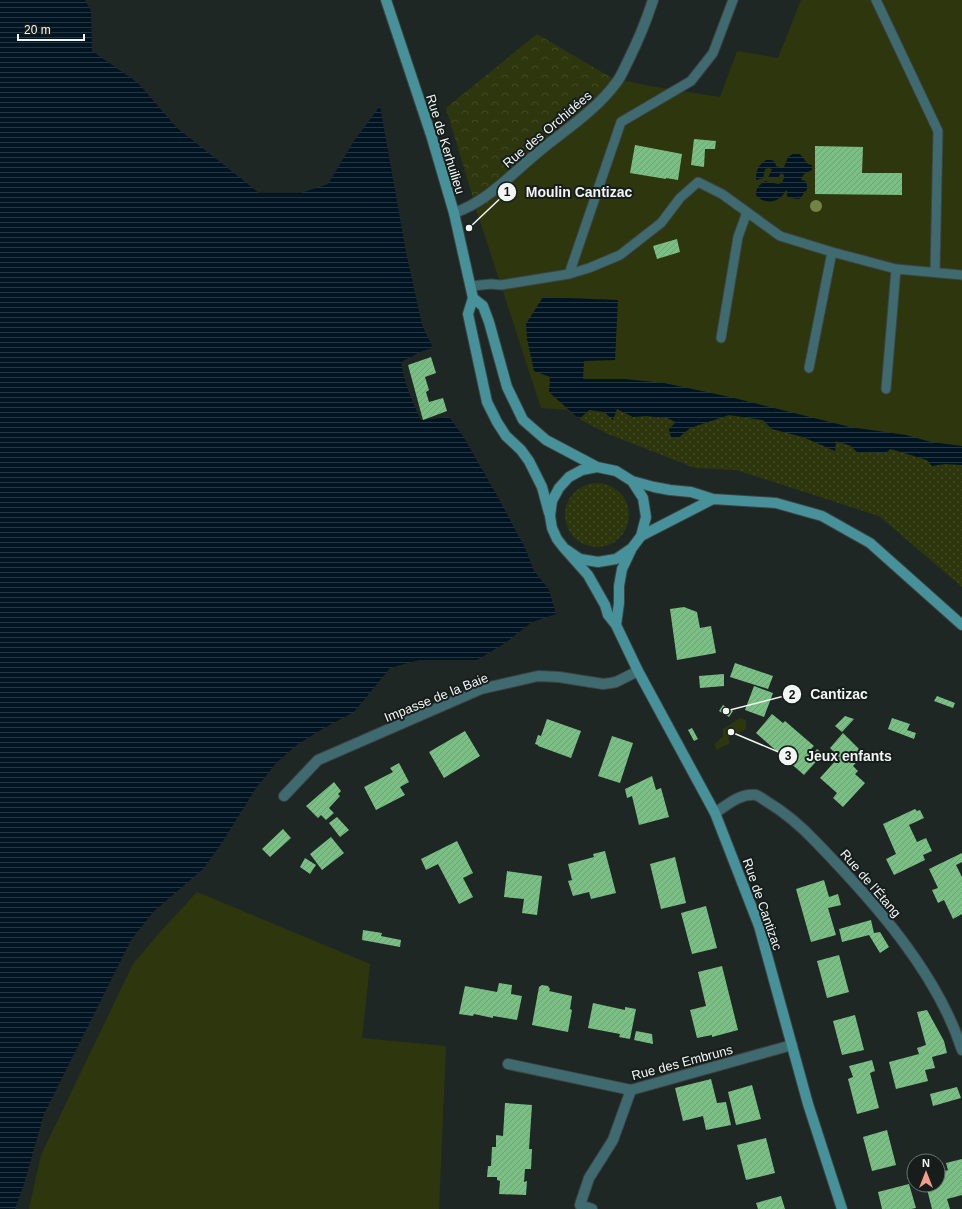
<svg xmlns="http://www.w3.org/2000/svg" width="962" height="1209" font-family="Helvetica,sans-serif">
  <defs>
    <pattern id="grass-dots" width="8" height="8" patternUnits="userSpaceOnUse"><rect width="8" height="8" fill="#2e360d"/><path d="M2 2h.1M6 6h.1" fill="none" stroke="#424a25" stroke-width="1.8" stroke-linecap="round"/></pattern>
    <pattern id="forest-crowns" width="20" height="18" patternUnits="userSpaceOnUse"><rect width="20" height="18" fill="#2e360d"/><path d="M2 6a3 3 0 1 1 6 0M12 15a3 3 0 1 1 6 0" fill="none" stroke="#424a25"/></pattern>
    <pattern id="water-rules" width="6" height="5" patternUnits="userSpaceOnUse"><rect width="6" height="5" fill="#001422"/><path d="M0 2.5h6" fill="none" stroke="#263743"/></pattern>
    <pattern id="building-hatch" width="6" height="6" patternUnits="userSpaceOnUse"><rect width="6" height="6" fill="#7ac085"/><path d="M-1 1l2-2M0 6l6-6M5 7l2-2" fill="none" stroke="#6ea276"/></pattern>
  </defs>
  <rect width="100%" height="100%" fill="#1f2725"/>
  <!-- grass -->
  <path fill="url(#grass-dots)" d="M617,409L633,417L646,416L667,418L677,422L678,438L690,428L729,415L763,420L772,429L803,437L835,450L836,441L851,446L857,452L885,453L891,449L927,460L932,466L945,464L962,465V587L879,516L736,470L695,468L608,434L579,419L589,410L604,412Z
    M565 515a32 32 0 1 1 64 0a32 32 0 1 1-64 0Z"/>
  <!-- forest -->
  <path fill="url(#forest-crowns)" d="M537,34L612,78L594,112L535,164L479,218L446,108Z"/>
  <!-- park -->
  <path fill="#2e360d" d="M801,0H962V465L945,464L932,466L927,460L891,449L885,453L857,452L851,446L836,441L835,451L803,437L772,429L763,420L729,415L690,428L678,438L671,437L669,429L676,422L667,418L646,416L633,417L617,409L613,420L604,412L589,410L579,419L568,410L541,408L479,218L535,164L594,112L612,78L650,86L720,97L737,51L778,58Z
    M740,718L743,719L746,721V729L728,738L730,743L716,750L715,744L723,736V729Z
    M197,892L370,964L362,1038L446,1046L439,1209H29L41,1155L133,964L161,931Z"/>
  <!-- water -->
  <path fill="url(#water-rules)" d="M0,0H85L91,11L92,51L138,83L177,128L259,193H301L328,184L354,141L380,106L406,252L422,325L433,348L422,351L401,362C404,383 412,401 421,420L449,417L463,436L500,501L525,548L534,571L549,590L556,614L532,622L505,643L477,660H419L390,668L354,712L324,728L298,744L277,762L256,788L223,841L204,868L153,912L131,940L44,1114L24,1184L15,1209H0Z
    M793,154H800L808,164L812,165V170L804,174L801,180L805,181L807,185V190L804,192L803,195L799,199L790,198L787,196V191L786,190C781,202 765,206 756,195C756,188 759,185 765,181L778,184L782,183L784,178V175L781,173L778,178H768L772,169L769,168L765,169L763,178L756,180C756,170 758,166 766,160H772L775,162L776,166L779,167H784L788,157Z
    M543,297L618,300L615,360L584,361L583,379H625L664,383L730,397L850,427L906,435L931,442L962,446V465L945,464L932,466L927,460L891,449L885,453L857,452L851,446L836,441L835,451L803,437L772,429L763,420L729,415L690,428L678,438L671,437L669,429L676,422L667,418L646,416L633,417L617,409L613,420L604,412L589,410L579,419L549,392L550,377L534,371L527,339L526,324Z"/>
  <!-- building -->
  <path fill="url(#building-hatch)" d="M694,139L716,141L715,149H705L704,167L691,165Z
    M635,145L682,154L678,180L666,178V179L630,173Z
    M815,146L863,147L862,173H902V195L815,194Z
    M677,239L680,252L657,259L653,246Z
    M431,357L436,373L425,377L429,390L426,392L429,402L443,398L447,411L423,420L408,365Z
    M684,607L697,612L700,628L711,626L716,653L677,660L670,609Z
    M735,663L773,676L768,689L730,677Z
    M724,674V686L700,688L699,676Z
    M754,686L773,693L764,717L745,710Z
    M937,696L955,703L953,708L934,701Z
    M723,705L733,711L729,717L719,711Z
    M772,714L783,723L785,721L814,746L809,751L813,754L817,749L823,754L804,775L756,733Z
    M845,716L854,719L842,732L835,726Z
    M892,718L910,724L907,730L916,733L914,739L888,729Z
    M547,719L581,731L571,758L538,746V745L535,744L538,735L541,736Z
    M692,728L698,739L694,741L688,730Z
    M465,731L480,756L444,778L429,752Z
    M843,733L864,754L853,766L858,771L855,774L865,783L843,807L833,798L837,793L820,778L838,758L839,759L840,758L830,748Z
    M612,736L633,743L620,783L598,776Z
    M399,763L409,782L400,787L405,795L376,810L364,787L393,772L390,768Z
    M652,776L656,790L661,788L669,817L639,825L632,796L627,798L625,789Z
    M334,782L341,791L338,794L340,796L329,808L334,813L326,820L321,815L318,818L306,806Z
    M915,809L917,811L920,810L924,818L909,825L917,842L926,838L932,851L923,855L925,860L894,875L886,859L896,854L883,824Z
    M337,817L349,830L340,837L329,823Z
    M283,829L291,838L270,857L262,849Z
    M331,837L344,853L322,870L310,854Z
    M457,841L473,873L463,878L473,897L459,904L438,864L426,870L421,859Z
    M605,851L616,893L591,899L589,892L573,896L568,881L572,880L568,864L594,857L593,854Z
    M962,853V862L956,865L962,877V914L953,919L944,900L938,903L932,890L938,888L929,869Z
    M675,857L686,903L661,909L650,864Z
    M305,858L316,865L310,874L300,867Z
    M507,871L542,876L537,915L522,913L524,899L504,897Z
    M824,880L829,897L838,894L841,905L828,908L836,935L811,942L796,889Z
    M706,906L717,948L692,954L681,913Z
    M871,920L874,933L880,932L889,947L880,953L869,935L842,942L839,929Z
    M363,930L382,933L381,936L401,940L400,947L362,940Z
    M839,955L849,992L827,998L817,961Z
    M722,966L738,1030L712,1037V1035L697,1038L690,1010L706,1006L698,972Z
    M499,983L512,985L511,994L522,996L517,1020L493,1016V1018L474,1014L473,1016L459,1014L465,986L497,992Z
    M542,985L548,986L550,989L549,991L572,996L570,1009L572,1010L568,1032L532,1025L539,987Z
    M593,1003L625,1010V1007L636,1009L630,1039L619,1037L620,1034L588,1028Z
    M927,1010L944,1041L947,1053L932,1057L935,1068L925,1070L928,1081L896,1089L889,1062L919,1054L917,1048L926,1045L917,1012Z
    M855,1015L864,1050L842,1055L833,1021Z
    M636,1031L652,1034L653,1044L634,1040Z
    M872,1060L875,1071L870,1073L879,1108L857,1114L848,1079L853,1077L849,1066Z
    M711,1079L717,1103L726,1102L731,1125L706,1130L703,1116L683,1121L675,1088Z
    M752,1085L761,1119L736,1125L728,1092Z
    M957,1087L961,1098L933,1106L930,1094Z
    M505,1103L532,1105L529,1149H532L531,1169H525L524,1182L527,1181L526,1195L499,1194L500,1181L497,1180V1177H487L488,1166H491L492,1147H496V1135L503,1136Z
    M887,1130L896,1165L872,1171L863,1137Z
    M766,1138L775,1173L746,1180L737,1145Z
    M962,1159V1195L947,1199L950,1209H932L926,1185H938V1173L948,1170L946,1163Z
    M909,1184L916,1208L911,1209H882L878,1192Z
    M781,1196L785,1209H758L756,1203Z"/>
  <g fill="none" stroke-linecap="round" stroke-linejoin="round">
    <defs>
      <path id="lane" d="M876,0L938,131L935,272
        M569,274L621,122L691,81L713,53L733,0
        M471,286L491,284L501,285L569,274L589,268L620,255L661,223L680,198L698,182L722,194L780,236L832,252L896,269L962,275
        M721,338L738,237L747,212
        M809,368L832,252
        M886,389L896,269"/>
      <path id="street" d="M454,213C489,201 513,172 542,149C568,128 596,110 616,83C621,77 624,69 628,61C638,41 646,22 653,0
        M284,796L318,760L481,689L538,676L559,677L603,684L611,683L616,682L638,671
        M715,813C727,805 740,793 756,795C759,796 763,799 766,801C786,813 802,827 817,843C873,901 937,972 962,1050
        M508,1064L631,1090L792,1045
        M592,1209L580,1205L589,1178L613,1140L631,1090"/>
      <path id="secondary" d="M386,0L432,138L454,213L473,298L468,314L487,402L497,422L506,436L521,450L529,461L542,487L549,513
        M473,298L483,306L489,322L507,387L523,420L546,440L597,467
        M632,481L643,498L646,517L641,536L632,548L616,559L598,562L580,559L564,548L557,539L552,528L550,516L552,501L559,488L569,477L582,470L597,467L616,471L632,481L654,487L670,490L691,492L713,499L776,503L822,516L870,543L962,625
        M641,536L713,499
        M564,548L588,575L605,605L608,615L616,625L638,671L715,813L759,926L808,1104L842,1209
        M616,625L619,603V586L622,569L631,550"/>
    </defs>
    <!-- lane casing -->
    <use href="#lane" stroke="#3c4442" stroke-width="11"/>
    <!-- street casing -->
    <use href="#street" stroke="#3c4442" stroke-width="12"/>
    <!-- secondary casing -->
    <use href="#secondary" stroke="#3c4442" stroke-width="12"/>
    <!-- lane -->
    <use href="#lane" stroke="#3e6a70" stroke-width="9"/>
    <!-- street -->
    <use href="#street" stroke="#3e6a70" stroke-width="10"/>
    <!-- secondary -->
    <use href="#secondary" stroke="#47919a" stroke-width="10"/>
  </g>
  <!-- trees -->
  <circle fill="#738345" cx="816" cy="206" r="6"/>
  <g text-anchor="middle" stroke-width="4" stroke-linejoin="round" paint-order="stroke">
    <!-- street labels -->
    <g font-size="13" fill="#f1f6f5" stroke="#161d1b">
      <text transform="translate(547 129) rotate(-40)" y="5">Rue des Orchidées</text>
      <text transform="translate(446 144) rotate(73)" y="5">Rue de Kerhuilieu</text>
      <text transform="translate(436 697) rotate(-22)" y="5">Impasse de la Baie</text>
      <text transform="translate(871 883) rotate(49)" y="5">Rue de l'Étang</text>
      <text transform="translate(763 904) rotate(71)" y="5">Rue de Cantizac</text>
      <text transform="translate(682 1062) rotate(-15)" y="5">Rue des Embruns</text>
    </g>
  </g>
  <!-- callouts -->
  <path fill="none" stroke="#f1f6f5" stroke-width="1.5" d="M469 228L507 192M726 711L792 694M731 732L788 756"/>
  <g fill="#f1f6f5" stroke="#161d1b" stroke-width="1.5">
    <circle cx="469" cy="228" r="4"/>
    <circle cx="726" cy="711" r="4"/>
    <circle cx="731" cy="732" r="4"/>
    <circle cx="507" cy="192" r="10"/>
    <circle cx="792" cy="694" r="10"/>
    <circle cx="788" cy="756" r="10"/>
  </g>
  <g font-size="12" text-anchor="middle" font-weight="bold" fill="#111">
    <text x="507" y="196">1</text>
    <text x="792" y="699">2</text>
    <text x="788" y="760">3</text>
  </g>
  <g font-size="14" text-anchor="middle" font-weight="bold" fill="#f1f6f5" stroke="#161d1b" stroke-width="4" stroke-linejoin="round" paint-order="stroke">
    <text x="579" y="197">Moulin Cantizac</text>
    <text x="839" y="699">Cantizac</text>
    <text x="849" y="761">Jeux enfants</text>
  </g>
  <!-- north arrow -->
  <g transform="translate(926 1173)"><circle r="19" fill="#161d1b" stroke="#6e7472"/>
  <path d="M0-3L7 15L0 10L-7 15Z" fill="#f49d8c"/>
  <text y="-6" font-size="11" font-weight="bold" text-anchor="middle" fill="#f1f6f5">N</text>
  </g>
  <!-- scale -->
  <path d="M18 34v6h66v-6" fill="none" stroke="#f1f6f5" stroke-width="2"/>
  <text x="24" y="34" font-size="12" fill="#f1f6f5" stroke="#161d1b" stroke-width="3" paint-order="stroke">20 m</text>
</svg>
